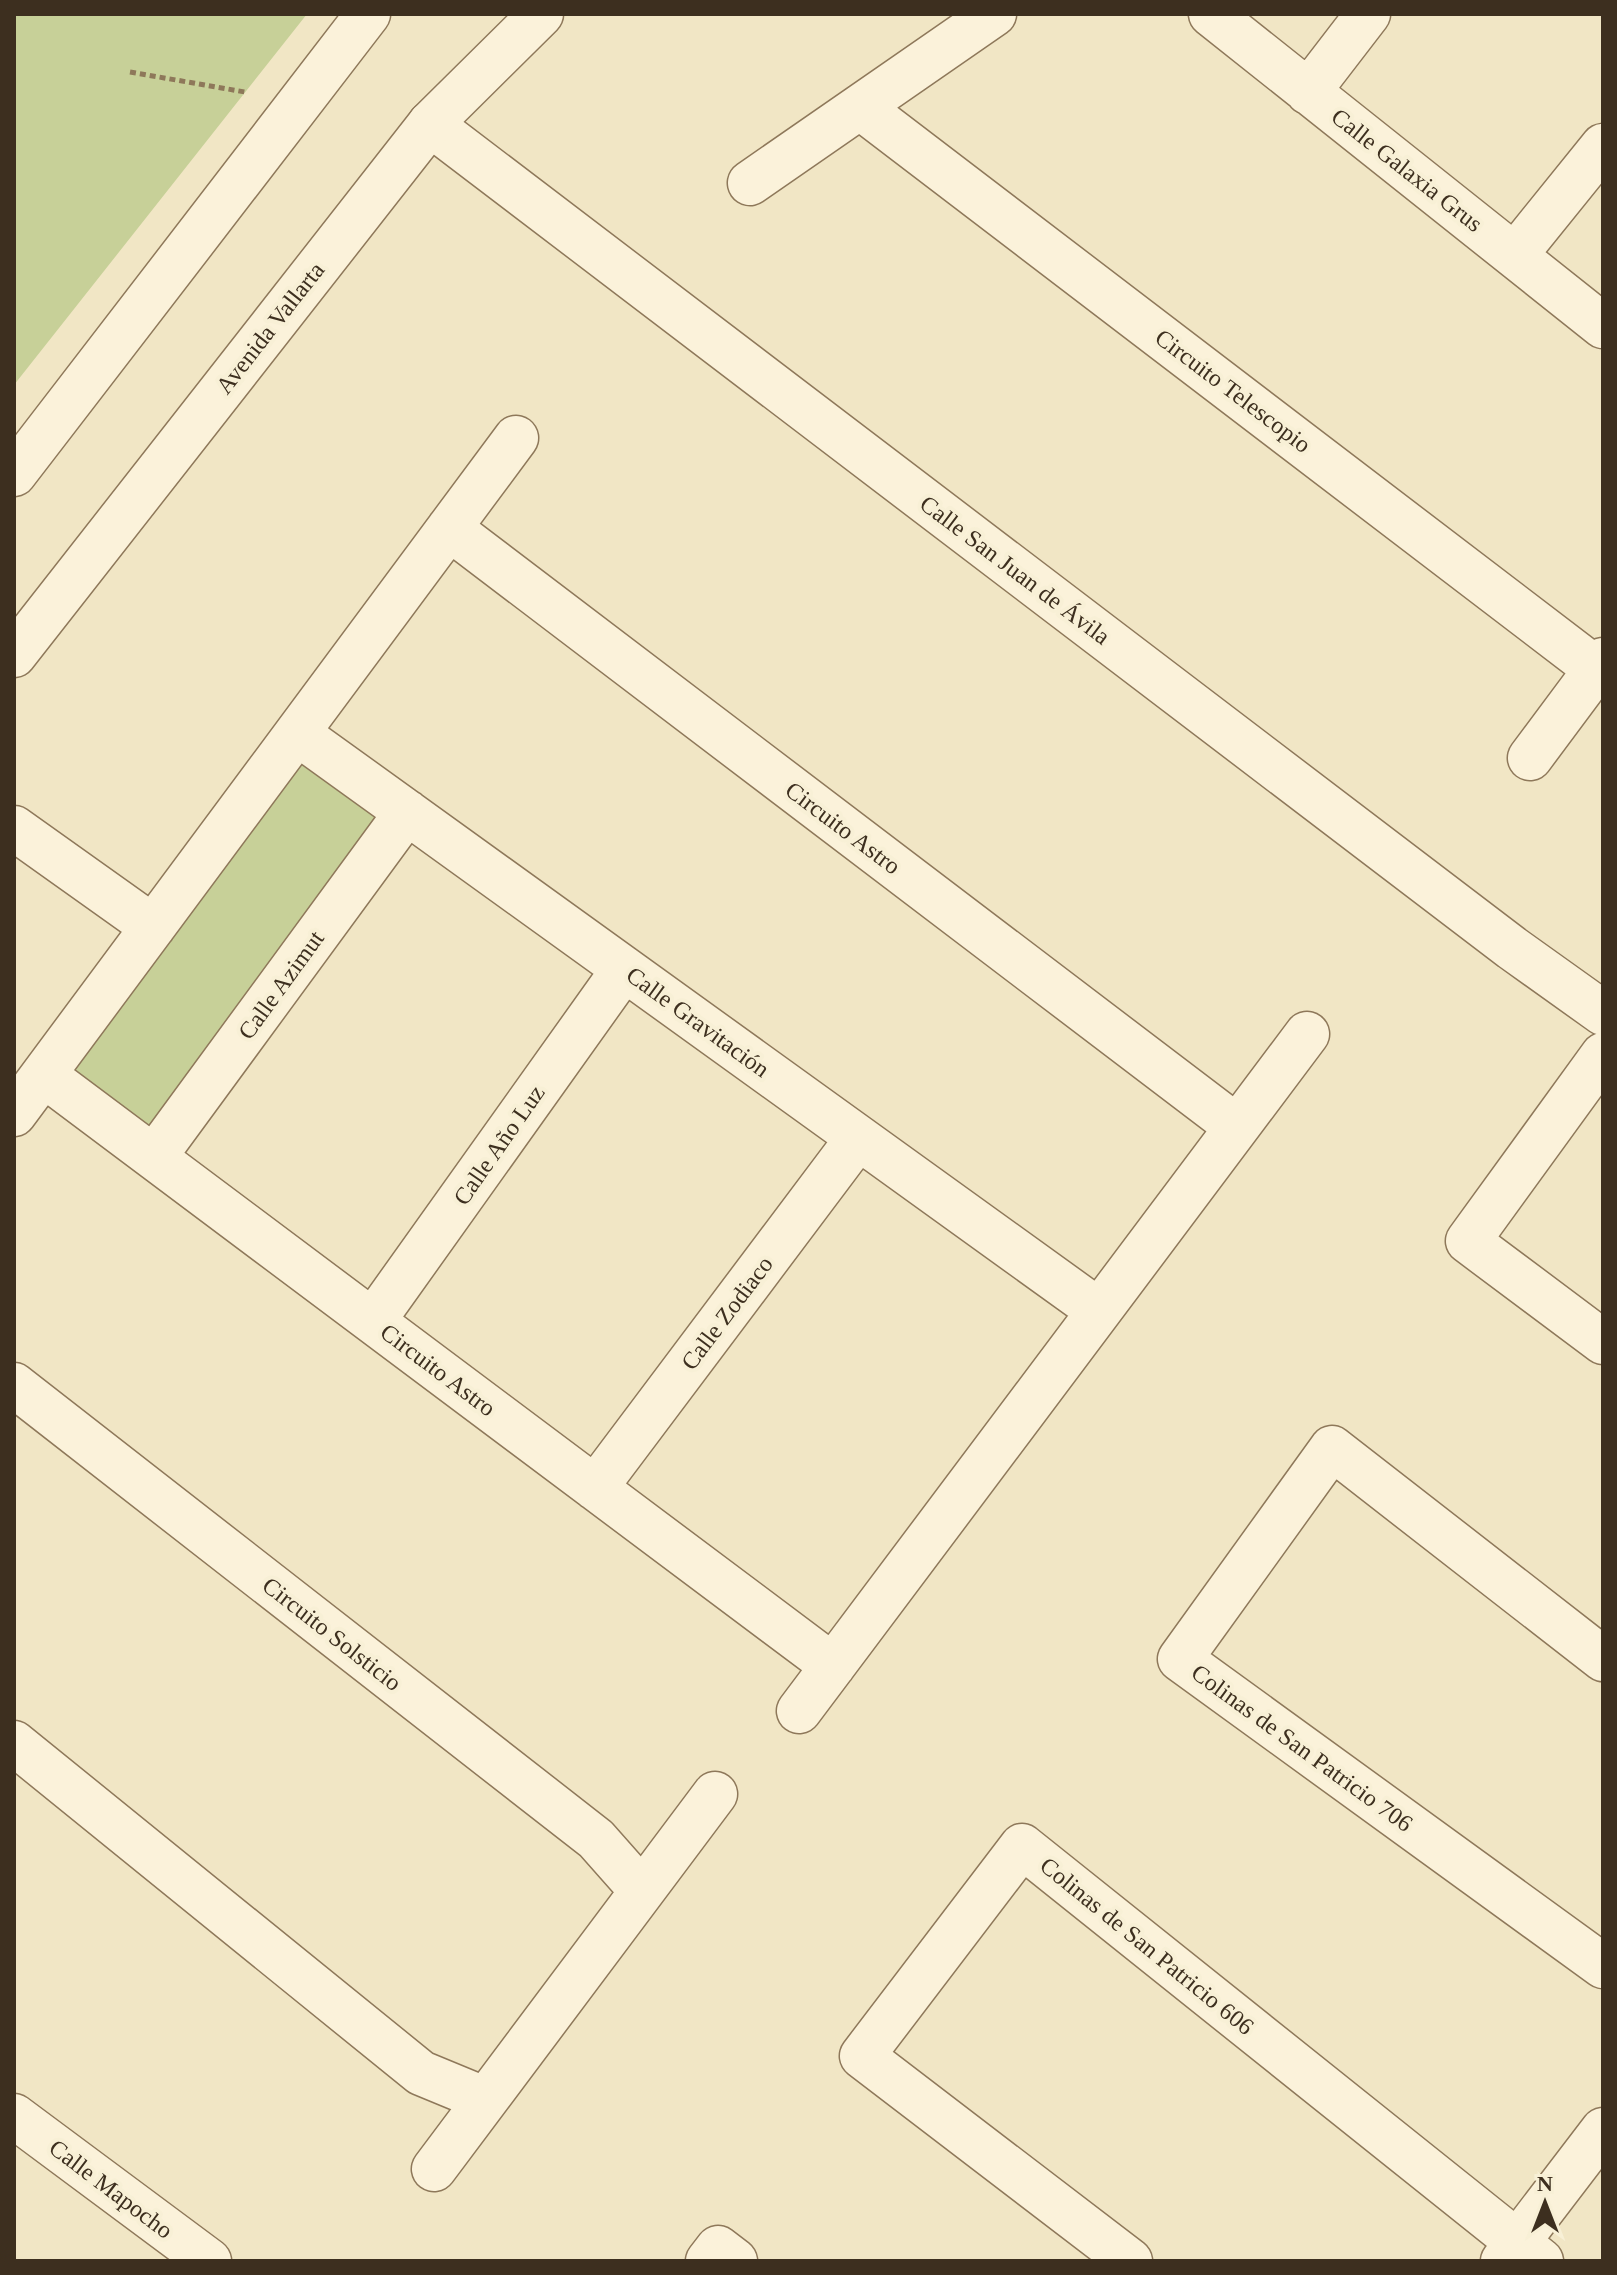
<svg xmlns="http://www.w3.org/2000/svg" width="1617" height="2275" font-family="Georgia,serif">
  <rect width="100%" height="100%" fill="#f1e6c5"/>
  <!-- green -->
  <path fill="#c7d098" d="M14,14H307L14,385Z
    M296,749L398,816L154,1157L44,1075Z"/>
  <g fill="none" stroke-linecap="round" stroke-linejoin="round">
    <defs>
      <path id="minor" d="M1211,14L1603,326
        M1308,92L1368,14
        M860,107L1596,669
        M430,124L1512,948L1603,1013
        M750,183L994,14
        M1515,255L1603,146
        M449,528L1237,1127
        M297,733L1099,1311
        M1530,758L1603,660
        M14,828L153,927
        M1603,1055L1468,1241L1603,1342
        M44,1075L833,1666
        M14,1114L516,438
        M154,1157L407,812
        M373,1321L624,969
        M14,1385L596,1839L642,1891
        M595,1488L858,1138
        M1603,1659L1332,1448L1180,1659L1603,1966
        M799,1711L1307,1034
        M14,1743L421,2073L484,2099
        M14,2116L209,2261
        M434,2169L715,1794
        M708,2261L718,2248L735,2261
        M1130,2261L862,2056L1022,1846L1541,2261"/>
      <path id="tertiary" d="M14,474L368,14
        M14,655L430,124L541,14
        M1503,2261L1603,2130"/>
    </defs>
    <!-- minor casing -->
    <use href="#minor" stroke="#8e785a" stroke-width="47"/>
    <!-- tertiary casing -->
    <use href="#tertiary" stroke="#8e785a" stroke-width="47"/>
    <!-- path -->
    <path stroke="#8e785a" stroke-width="5" stroke-dasharray="6 4" stroke-linecap="butt" d="M130,72L245,92"/>
    <!-- minor -->
    <use href="#minor" stroke="#fbf2da" stroke-width="44"/>
    <!-- tertiary -->
    <use href="#tertiary" stroke="#fbf2da" stroke-width="44"/>
  </g>
  <g text-anchor="middle" stroke-width="8" stroke-linejoin="round" paint-order="stroke">
    <!-- street labels -->
    <g font-size="24" fill="#3d2f1f" stroke="#f8f0d6">
      <text transform="translate(1407 170) rotate(38)" y="8">Calle Galaxia Grus</text>
      <text transform="translate(270 328) rotate(-52)" y="8">Avenida Vallarta</text>
      <text transform="translate(1233 391) rotate(37)" y="8">Circuito Telescopio</text>
      <text transform="translate(1015 570) rotate(37)" y="8">Calle San Juan de Ávila</text>
      <text transform="translate(843 828) rotate(37)" y="8">Circuito Astro</text>
      <text transform="translate(281 985) rotate(-54)" y="8">Calle Azimut</text>
      <text transform="translate(698 1022) rotate(36)" y="8">Calle Gravitación</text>
      <text transform="translate(499 1145) rotate(-55)" y="8">Calle Año Luz</text>
      <text transform="translate(727 1313) rotate(-53)" y="8">Calle Zodiaco</text>
      <text transform="translate(438 1370) rotate(37)" y="8">Circuito Astro</text>
      <text transform="translate(332 1634) rotate(38)" y="8">Circuito Solsticio</text>
      <text transform="translate(1302 1748) rotate(36)" y="8">Colinas de San Patricio 706</text>
      <text transform="translate(1147 1946) rotate(39)" y="8">Colinas de San Patricio 606</text>
      <text transform="translate(111 2189) rotate(37)" y="8">Calle Mapocho</text>
    </g>
  </g>
  <!-- border -->
  <rect width="1617" height="2275" fill="none" stroke="#3d2f1f" stroke-width="32"/>
  <!-- north arrow -->
  <g transform="translate(1545 2203)" stroke="#f8f0d6" stroke-width="6" paint-order="stroke">
  <path d="M0-6L14 30L0 20L-14 30Z" fill="#3d2f1f"/>
  <text y="-12" font-size="22" font-weight="bold" text-anchor="middle" fill="#3d2f1f">N</text>
  </g>
</svg>
